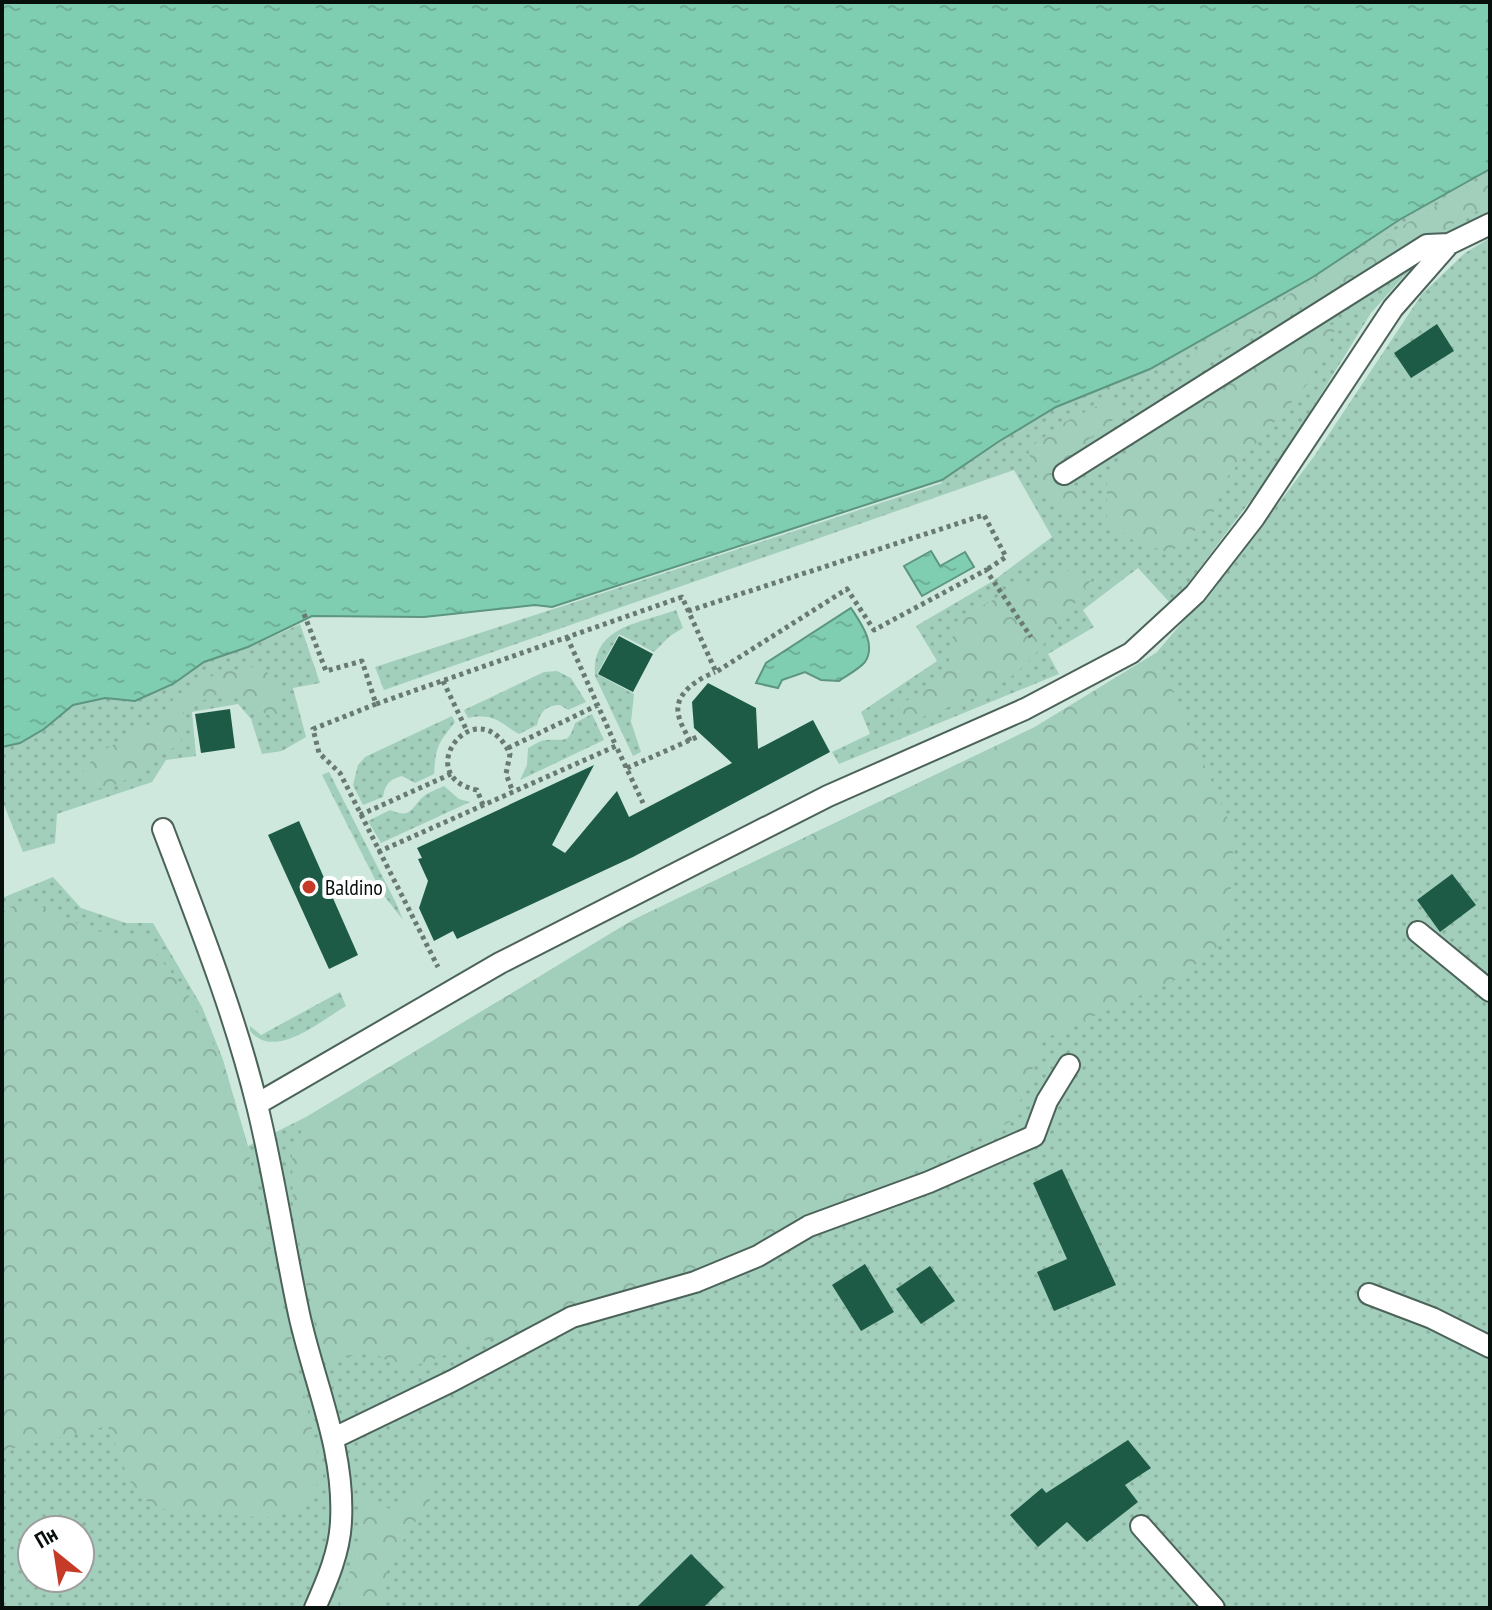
<svg xmlns="http://www.w3.org/2000/svg" width="1492" height="1610" font-family="'PT Sans Narrow',sans-serif">
  <defs>
    <pattern id="green-dots" width="8" height="8" patternUnits="userSpaceOnUse" patternTransform="scale(2)"><rect width="8" height="8" fill="#a2cebc"/><path d="M2 2h.1M6 6h.1" fill="none" stroke="#8ab0a0" stroke-width="1.8" stroke-linecap="round"/></pattern>
    <pattern id="forest-crowns" width="20" height="18" patternUnits="userSpaceOnUse" patternTransform="scale(2)"><rect width="20" height="18" fill="#a2cebc"/><path d="M2 6a3 3 0 1 1 6 0M12 15a3 3 0 1 1 6 0" fill="none" stroke="#8ab0a0"/></pattern>
    <pattern id="water-ripples" width="26" height="14" patternUnits="userSpaceOnUse" patternTransform="scale(2)"><rect width="26" height="14" fill="#80ceb1"/><path d="M2 4q2-2 4 0t4 0M15 11q2-2 4 0t4 0" fill="none" stroke="#6db097"/></pattern>
  </defs>
  <rect width="100%" height="100%" fill="#cee8dd"/>
  <!-- green -->
  <path fill="url(#green-dots)" fill-rule="evenodd" d="M1490,169V213L1455,232L1403,277L1371,313L1278,464L1172,605L1138,568L1083,610L1094,627L1048,654L1059,674L839,764L832,752L870,734L861,712L937,661L916,626L993,581L1052,537L1014,470L384,690L375,667L942,483V480L998,442L1056,407L1150,369L1313,277L1399,220Z
    M1490,238V1608H2V898L53,877L81,908L126,923H153L202,1007L222,1057L248,1146L308,1116L633,920L1035,727L1156,653L1240,555L1315,455L1422,294L1465,253ZM32,1530H80V1578H32Z
    M676,610L683,628L670,636L654,652L619,634L597,674L634,694L631,722L641,752L633,756L595,676C592,626 638,624 676,610Z
    M300,624L320,683L293,688L306,737L282,751L262,754L251,719L238,704L192,712L196,756L166,760L152,782L57,814L55,843L23,852L2,800V747L20,743L44,729L73,705L105,698L135,701L173,684L204,662L248,648Z
    M557,671L571,678L586,702L568,710L560,705C547,705 540,711 537,725L519,734C499,722 494,713 468,718L464,710L544,672Z
    M592,714L604,740L520,780L527,765L528,748C533,746 540,740 546,740C564,738 568,746 575,723Z
    M452,716L455,722C438,744 436,745 434,774L415,783L402,776C390,779 385,784 383,797L363,805L353,785L358,765L365,757Z
    M329,772L396,903L403,920L382,893L322,775Z
    M444,786L459,799L470,802L381,843L368,821L390,810C412,820 411,807 424,796C429,792 438,789 444,786Z
    M340,992L346,1006C320,1021 275,1061 250,1031V1026L261,1035Z"/>
  <!-- forest -->
  <path fill="url(#forest-crowns)" d="M1490,173V204L1362,272L1195,368L1193,356L1220,336Z
    M1339,322L1309,382L1228,476L1213,514L1170,553L1134,541L1107,521V476L1190,403L1307,335Z
    M1109,400L1125,410L1089,439L1066,475L1083,499L1076,514L1057,509L1034,471L1028,449L1065,422Z
    M1065,570L1094,576C1073,605 1044,650 1016,673C985,698 947,709 910,721L897,707L942,678L952,653L953,631L963,616L1029,581Z
    M1156,653L1234,833L1228,938L1179,978L1044,1039L1013,1120L943,1159L716,1262L581,1306L403,1370L374,1353L322,1360L293,1210L292,1153L308,1116L633,920L1035,727Z
    M263,666L280,691L281,722L255,708L243,697L218,694L184,709L181,744C172,749 161,754 152,761C131,776 122,787 94,789L81,774C102,743 128,741 156,720C162,715 166,707 172,701C196,676 230,669 263,666Z
    M27,900L93,931L141,936L186,990L209,1038L222,1057L247,1146L323,1477L299,1509L266,1518L153,1508L129,1480L108,1426L2,1451V912Z
    M430,1480V1499L388,1564L381,1608H339L358,1544L361,1494L395,1512Z"/>
  <!-- water -->
  <path fill="url(#water-ripples)" stroke="#5c9580" stroke-width="2" d="M2,2H1490V169L1399,220L1313,277L1150,369L1056,407L998,442L942,480L552,607L535,605L424,617L312,616L248,647L204,662L173,684L135,701L105,698L73,705L44,729L20,743L2,747Z
    M931,551L940,566L965,552L974,567L922,596L904,566Z
    M851,608C860,622 877,644 865,662C859,669 846,676 839,681L821,680L805,672L782,680L778,688L756,683L766,663Z"/>
  <!-- building -->
  <path fill="#1e5b47" d="M1437,324L1454,351L1411,378L1394,353Z
    M619,636L653,654L633,692L598,674Z
    M708,683L756,708L758,749L813,720L830,752L633,857L457,939L453,931L434,941L419,908L428,881L418,859L422,858L417,848L594,765L552,845L565,853L617,791L629,817L732,763L694,728L692,702Z
    M230,709L235,748L201,753L195,714Z
    M299,821L358,955L329,969L268,835Z
    M1452,874L1476,905L1440,932L1417,900Z
    M1062,1169L1116,1285L1054,1311L1037,1272L1067,1259L1033,1183Z
    M865,1264L894,1312L861,1331L832,1285Z
    M930,1266L955,1301L921,1324L896,1289Z
    M1128,1440L1151,1468L1125,1485L1138,1502L1087,1542L1067,1522L1038,1547L1010,1515L1042,1488L1046,1493Z
    M691,1554L724,1587L703,1608H636Z"/>
  <g fill="none" stroke-linecap="round" stroke-linejoin="round">
    <defs>
      <path id="lane" d="M1064,474L1427,245L1449,244L1490,224
        M163,829C197,919 234,1011 257,1105C274,1174 284,1244 299,1314C314,1383 345,1449 341,1521C340,1551 327,1581 315,1608
        M1418,932L1490,991
        M257,1104L500,963L828,796L1025,709L1131,653L1195,594L1254,518L1393,308L1449,244
        M1369,1294L1432,1318L1490,1347
        M334,1438L452,1381L572,1317L695,1282L758,1256L809,1226L929,1182L1034,1136L1047,1101L1069,1065
        M1141,1526L1214,1608"/>
    </defs>
    <!-- lane casing -->
    <use href="#lane" stroke="#4c6359" stroke-width="24"/>
    <!-- path -->
    <path stroke="#697a73" stroke-width="5" stroke-dasharray="4 4" stroke-linecap="butt" d="M688,611L984,515L1006,557L986,570
      M304,614L326,671L362,661L376,704L682,597L716,672L847,589L874,630L986,570L1031,637
      M567,637L616,746
      M443,681L467,731
      M376,704L313,729L319,753L340,773L438,967
      M690,741C686,733 681,725 679,717C672,694 698,679 715,672
      M508,748L598,705
      M627,768L697,737
      M483,805L477,790C408,776 478,686 510,754L506,774L513,792
      M360,815L451,774
      M378,852L616,746L643,803"/>
    <!-- lane -->
    <use href="#lane" stroke="#fff" stroke-width="20"/>
  </g>
  <!-- markers -->
  <circle fill="#c63a28" stroke="#fff" stroke-width="3" cx="309" cy="887" r="8"/>
  <g text-anchor="middle" stroke-width="8" stroke-linejoin="round" paint-order="stroke">
    <!-- poi labels -->
    <g font-size="22" fill="#08100d" stroke="#fff" text-anchor="start">
      <text x="325" y="895">Baldino</text>
    </g>
  </g>
  <!-- border -->
  <rect width="1492" height="1610" fill="none" stroke="#08100d" stroke-width="8"/>
  <!-- north arrow -->
  <g transform="translate(56 1554) rotate(330)"><circle r="38" fill="#ffffff" stroke="#9c9f9e" stroke-width="2"/>
  <path d="M0-6L14 30L0 20L-14 30Z" fill="#c63a28"/>
  <text y="-12" font-size="22" font-weight="bold" text-anchor="middle" fill="#08100d">Пн</text>
  </g>
</svg>
